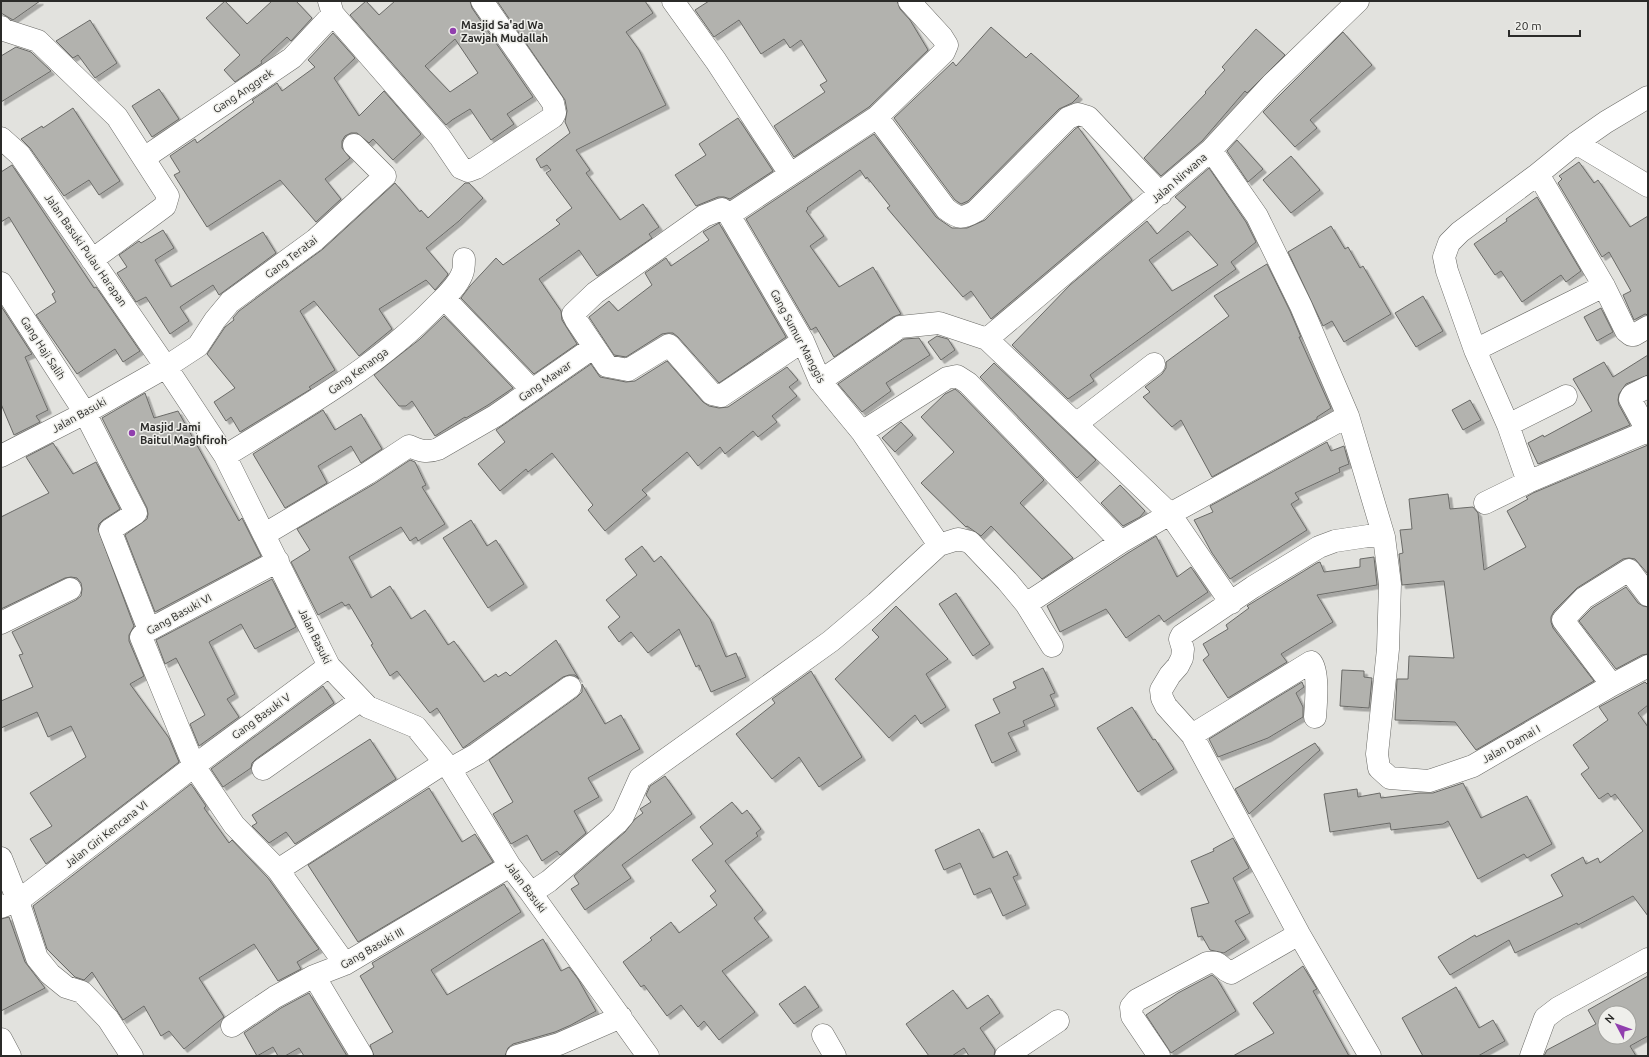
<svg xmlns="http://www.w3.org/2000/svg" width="1649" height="1057" font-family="Ubuntu,sans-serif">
  <defs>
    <filter id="shadow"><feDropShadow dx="3.5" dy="3.5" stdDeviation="0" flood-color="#0004"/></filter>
  </defs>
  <rect width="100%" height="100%" fill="#e2e2de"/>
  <!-- building -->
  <path fill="#b2b2ae" stroke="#6a6a67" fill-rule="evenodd" filter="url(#shadow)" d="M1,1H40L13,20L1,13Z
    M225,1L247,24L272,1H296L312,18L291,41L287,37L261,61L262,63L235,82L224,70L240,55L206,18Z
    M366,1L379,15L395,1H470L472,8L533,97L507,114L514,124L491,140L470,109L452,120L446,125L350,15ZM455,39L478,73L450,92L425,66Z
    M497,1H645L653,13L626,32L639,50L666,105L576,150L590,170L586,173L620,220L643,204L659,227L649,234L652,238L597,276L579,250L539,279L561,311L562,320L577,344L534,374L461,298L470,286L496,258L503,265L560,224L556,220L572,208L546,173L551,170L547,165L541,168L536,159L570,133L565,122L567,111L565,100Z
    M709,1H897L900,9L910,20L928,50L869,107L794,157L774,126L825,92L820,85L827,81L801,40L790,48L784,39L761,54L739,20L714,37L695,10Z
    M90,20L117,63L95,78L78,55L73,58L56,41Z
    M991,27L1026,58L1031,53L1079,96L1072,103L1059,109L968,201L961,204L955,200L894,118L953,62L956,66Z
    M1256,29L1285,55L1247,93L1245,91L1202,141L1161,176L1144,158L1206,93L1205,92L1225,70L1222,67Z
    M1343,32L1372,65L1310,120L1317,128L1295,147L1263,112Z
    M333,33L355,58L334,78L359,116L384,91L421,134L393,160L373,139L369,143L357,133H351L345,136L342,141V148L350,158L325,179L341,199L316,222L280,180L207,227L174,175L180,172L170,156L195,139L197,143L254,102L252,100L277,83L282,91L315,67L308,60Z
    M16,47L31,52L51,71L1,102V56Z
    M159,89L179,119L152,137L132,106Z
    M73,108L120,181L99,195L89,180L64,196L30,148L21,139L42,126L43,128Z
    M738,118L773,171L730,199L724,197H718L696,206L675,175L706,155L699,144Z
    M1078,127L1132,200L991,319L971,291L963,297L887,208L890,206L867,177L866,179L860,170L807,208L808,209L806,211L824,236L810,246L839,287L873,267L901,314L893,317L834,357L816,327L811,330L746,219L874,134L936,217L952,228H967L985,220L1075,129Z
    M1237,140L1263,169L1248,182L1227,151Z
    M1291,156L1320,190L1291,213L1263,180Z
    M1579,162L1594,183L1598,180L1630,227L1648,216V315L1645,314L1634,320L1623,295L1631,291L1609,252L1602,257L1558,183L1562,179L1559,176Z
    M12,165L94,288L96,287L140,351L123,362L115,349L77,374L36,315L56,302L52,294L55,292L9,217L1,222V172Z
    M1209,168L1246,222L1256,242L1231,262L1236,269L1090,375L1094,381L1068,399L1012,345L1070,285L1147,221L1157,234L1186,207L1175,197ZM1188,231L1218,265L1172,291L1149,260Z
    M395,183L420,212L421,210L428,218L465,183H469L483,198L459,221L426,248L448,274L447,276L435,290L426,280L379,309L392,329L359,356L314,301L300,311L335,370L309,387L311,389L240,432L231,417L226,421L214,402L235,388L207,354L225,327L234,320L233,318L239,311L323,249Z
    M1537,197L1581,271L1566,282L1561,275L1522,302L1501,271L1495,275L1474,244L1507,221L1506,219Z
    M719,223L786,337L719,383L678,337L673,333H668L662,334L626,357L614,355L589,317L609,301L618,311L652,285L645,273L666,258L671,266L709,240L703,232Z
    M1331,226L1345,249L1348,247L1360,268L1363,266L1391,314L1344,342L1332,321L1323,326L1288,252Z
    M163,230L174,248L155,260L171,287L263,232L276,253L219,295L213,285L180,307L189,321L170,334L146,297L136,302L117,273L127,267L119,255L139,241L141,243Z
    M1267,264L1290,311L1301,337H1299L1331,408L1317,417V419L1212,477L1181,420L1172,427L1143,397L1150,392L1145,387L1162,374L1166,368V362L1229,316L1214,296Z
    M1423,296L1443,331L1416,347L1395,313Z
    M1,306L32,354L25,357L48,410L36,416L40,422L14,435L1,404Z
    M1601,308L1613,332L1597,341L1584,317Z
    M444,316L513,388L488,405L466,418L465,417L435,436L412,401L406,406H399L374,375L420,339Z
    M937,336L948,339L955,350L941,360L928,342Z
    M919,338L930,355L886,383L891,391L862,412L838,384L904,339Z
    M1648,355V375L1626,384L1619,394L1618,400L1619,405L1630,425L1538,464L1528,443L1543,435L1544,437L1592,411L1573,379L1604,362L1613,377Z
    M667,361L703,402L709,406L719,408L728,407L787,367L798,380L789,387L797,396L772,416L777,422L758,437L753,431L725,454L720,447L698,466L687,452L642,490L647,495L605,531L588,510L593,505L552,453L528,472L526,469L500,491L478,464L505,442L496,430L591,364L600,377L626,382L635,381Z
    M994,363L1096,460L1077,478L980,377Z
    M955,389L960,393L1044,480L1020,503L1073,558L1042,579L991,526L981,536L967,526L966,527L921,483L954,452L921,417L945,394Z
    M145,393L154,418L178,411L239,521L242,518L261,556L155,612L125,535L147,519L148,514L147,508L102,418Z
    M1470,400L1481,420L1463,430L1452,410Z
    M323,410L335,430L361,414L382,449L361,463L351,446L318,466L327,483L285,508L253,454Z
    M901,422L913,435L895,452L882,438Z
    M1327,442L1331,451L1344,446L1349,464L1339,468L1340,472L1295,493L1299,499L1291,504L1307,530L1230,579L1212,553L1194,520L1213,512L1210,506Z
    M53,443L73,474L96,462L120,509L103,520L99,524L98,529L134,626L129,635V641L144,676L130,684L169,738L179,762L46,864L30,839L52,826L30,793L86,757L71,726L48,737L37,712L1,728V701L33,687L19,655L23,654L12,632L76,600L81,596L82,589L81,583L77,578L71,577L65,578L1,609V517L49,493L26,457Z
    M1648,445V574L1635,559L1629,558L1623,559L1577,588L1554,611L1551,617V622L1553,628L1594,681L1476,750L1455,722L1395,720L1397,679H1408L1409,656L1454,658L1444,581L1402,585L1399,554L1403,553L1400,530L1412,529L1409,499L1448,494L1450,509L1473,507L1478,513L1484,570L1526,547L1507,511L1528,499L1526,497L1533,493Z
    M410,460L415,462L426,485L422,487L445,524L418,541L416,537L410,541L401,527L349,557L371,598L390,586L411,619L425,610L448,645L454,641L484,682L496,674L498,677L506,672L510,676L556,640L579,679L575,675H569L563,677L463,748L437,708L430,713L397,671L390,676L371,645L373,644L349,604L345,606L342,602L318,615L291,562L310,550L297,529L374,484Z
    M1120,485L1145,511L1140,517L1123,526L1101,503Z
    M471,520L487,546L496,540L524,584L488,608L443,538Z
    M1156,536L1177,577L1191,567L1208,592L1164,622L1159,615L1126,638L1106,609L1060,632L1047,606L1128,553Z
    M642,546L654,562L661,556L710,619L726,657L736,653L746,677L711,692L699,665L696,667L679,629L648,653L631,632L619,642L608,627L620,617L606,600L637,575L625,559Z
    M1374,557L1377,585L1317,595L1333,622L1281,654L1287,662L1228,698L1203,660L1209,655L1203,644L1228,629L1226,625L1249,608L1247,606L1317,563L1320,562L1324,572L1360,567V559Z
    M272,579L296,627L255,649L241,624L209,642L235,694L227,699L239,717L199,746L190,724L205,715L176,658L165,664L156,640Z
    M1626,587L1638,603L1643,606L1648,607V654L1642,655L1616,669L1579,621L1592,608Z
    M956,593L990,644L973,656L939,604Z
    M896,606L948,659L926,674L946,707L921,724L915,715L889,738L835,679L879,637L872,630Z
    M1043,668L1055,693L1050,695L1055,706L1023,721L1025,726L1008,733L1017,751L992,763L975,725L1000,713L993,699L1016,688L1013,682Z
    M1342,670L1364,671V677L1372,678L1369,708L1340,706Z
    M811,671L862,757L819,787L799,757L772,779L736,734L775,703L772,699Z
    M1302,682L1304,687L1296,693L1303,707V717L1268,738L1218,757L1209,739Z
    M1645,682L1648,685V705L1638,713L1648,727V916L1633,896L1578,925L1577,923L1515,953L1509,940L1450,975L1438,957L1475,935L1476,937L1563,896L1551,875L1583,857L1586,864L1598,858L1600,863L1643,831L1615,794L1611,797L1608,793L1599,799L1581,774L1589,768L1573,745L1608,720L1599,707Z
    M582,684L605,724L621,715L640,749L588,778L599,797L574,811L586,833L560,855L557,851L542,861L527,835L511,844L493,814L513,802L489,760L577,697L582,692Z
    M323,686L334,703L256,759L252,763L251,768L223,787L211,769Z
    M1132,707L1153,740L1155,739L1174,769L1138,792L1097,728Z
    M370,739L396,779L295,844L286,832L269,843L252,826L257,823L252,815Z
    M1315,743L1320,750L1249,814L1235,789Z
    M665,776L692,814L622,865L631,878L585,910L571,889L579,884L574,876L625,832L635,819L643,813L640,809L651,802L646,795L650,786Z
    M1463,783L1481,818L1527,796L1552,844L1527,858L1524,854L1478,879L1448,821L1443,824L1391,830L1390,823L1330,832L1324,794L1357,789L1358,797L1380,793L1381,798L1420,793H1433Z
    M191,784L206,806L204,808L229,843L232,840L268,878L319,949L297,962L301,969L278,981L254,944L199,978L224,1017L184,1049L169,1031L161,1036L144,1006L123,1020L92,972L84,980L75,977L47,949L33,906Z
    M429,788L462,842L475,834L493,862L358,942L308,865Z
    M732,802L742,814L747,810L761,829L756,833L758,836L725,861L763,910L754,918L769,937L722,971L755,1012L719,1040L704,1021L698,1027L681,1005L667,1016L644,985L641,987L623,962L652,940L650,938L671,922L679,933L717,905L710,896L716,891L692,860L713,844L700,827Z
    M979,829L993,858L1007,851L1018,875L1013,877L1026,905L1003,916L990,888L974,895L960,863L944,870L935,850Z
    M1233,838L1249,868L1233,878L1250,913L1235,921L1246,939L1224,953L1210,950L1202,936L1198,937L1191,908L1209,903L1191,861L1214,851L1213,849Z
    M504,884L521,912L431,970L447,995L543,939L561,971L569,967L578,979L596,1011L571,1025L555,1032L513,1044L508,1048L505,1056H374L370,1045L393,1032L360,976L374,967L372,963Z
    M9,917L25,962L45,988L1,1011V919Z
    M1303,966L1317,989L1313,991L1349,1056H1233L1274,1033L1253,1003Z
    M1212,975L1217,979L1236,1011L1171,1053L1146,1015L1178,993Z
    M1648,976V1036L1630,1046L1636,1056H1544L1547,1050L1596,1024L1588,1010ZM1605,1013H1629V1037H1605Z
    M805,986L819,1007L794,1024L779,1004Z
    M1456,987L1479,1028L1493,1020L1505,1041L1478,1056H1423L1402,1018Z
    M953,990L967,1009L988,995L1000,1013L980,1028L995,1050L994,1056H969L964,1048L952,1056H929L906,1024Z
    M309,993L347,1056H304L299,1048L285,1056H278L273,1047L257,1056L244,1033L281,1008Z"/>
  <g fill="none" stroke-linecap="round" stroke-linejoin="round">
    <defs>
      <path id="minor" d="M329,1L333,14L440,137L461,168L468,171L476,168L553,117L555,113L553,103L482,1
        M673,1L716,61L790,174
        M1,27L4,30L38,41L117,117L168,196L165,206L92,260
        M877,117L946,209C959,219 962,219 976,211L1068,118L1078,114L1088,117L1161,194
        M1,138L20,155L166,367L225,456L329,666L368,707L416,727L450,769L510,866L531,893L648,1056
        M1576,143L1648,186
        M1211,150L1257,216L1301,306L1348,416L1384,537L1390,584L1388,649L1377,754L1379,768L1390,778L1429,781L1473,766L1612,685L1648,666
        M144,158L292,58L333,14
        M1538,174L1604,286L1626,331L1631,335H1634L1648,327
        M729,215L877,117L944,52L947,45L942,37L909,1
        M1,283L85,413L136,513L110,530L149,630
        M444,298L532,390
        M987,339L1211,150L1272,84L1358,1
        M803,341L721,396L712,394L669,345L628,370L607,366L576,320L573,314L595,293L704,216L722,209L729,215L803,341L820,381L862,432L939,545L958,539L970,542L1007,581L1026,604L1052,646
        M1475,350L1604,286
        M820,381L900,327L939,323L987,339L1170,514L1231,603
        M1076,424L1154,364
        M1508,425L1566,396
        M862,432L947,378L957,376L968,383L1121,542
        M1645,433L1643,423L1630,399L1632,395L1648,387
        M1,456L85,413L166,367L198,346L215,320L230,302L315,240L385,176L354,145
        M225,456C298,411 375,369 435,307C445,297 457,287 462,274C464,270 464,264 464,259
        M1528,482L1508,425L1475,350L1447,271L1444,257L1449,243L1460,232L1538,174L1576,143L1606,122L1648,97
        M1485,503L1528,482L1648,431
        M265,534L368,473L409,446C420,451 427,453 438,449L495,416L594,347
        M278,561L145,632L141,637L194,766L234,825L278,870L345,964
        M1026,604L1121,542L1170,514L1348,416
        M1,623L70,589
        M1612,685L1563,620L1584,598L1629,570L1648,595
        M1192,735L1311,662C1319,671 1316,704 1315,717
        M263,769L361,700
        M450,769L477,754L570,687
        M1,858L18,901L37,958L50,974L66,987L82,992L108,1019L132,1056
        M278,870L444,763
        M531,893L549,881L617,823L623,816L640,778L831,641L876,603L939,545
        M1,907L18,901L194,766L329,666
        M314,976L362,1056
        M232,1026L275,997L314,976L345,964L510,866
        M823,1035L835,1056
        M1,1039L10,1056
        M517,1056L559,1044L621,1017
        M1006,1056L1058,1021
        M1159,1056L1132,1016L1131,1007L1137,1000L1207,963C1221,960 1220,969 1231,973L1299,934
        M1370,1056L1299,934L1192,735L1166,706L1162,698L1161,690L1170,675L1178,666L1182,658L1183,649L1180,639L1182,635L1253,587L1319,547L1335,541L1368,536L1384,537
        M1531,1056L1545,1018L1558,1008L1648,959"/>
    </defs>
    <!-- minor casing -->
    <use href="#minor" stroke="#6a6a66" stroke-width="23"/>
    <!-- minor -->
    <use href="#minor" stroke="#fff" stroke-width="22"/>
  </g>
  <!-- markers -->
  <g fill="#913fae" stroke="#efefeb" stroke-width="1.5">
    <circle cx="453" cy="31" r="4"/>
    <circle cx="132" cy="433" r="4"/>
  </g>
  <g text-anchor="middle" stroke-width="3" stroke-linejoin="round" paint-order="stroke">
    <!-- poi labels -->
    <g font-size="11" font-weight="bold" fill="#2b2b29" stroke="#efefeb" text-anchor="start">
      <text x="461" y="29">Masjid Sa'ad Wa<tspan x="461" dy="13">Zawjah Mudallah</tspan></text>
      <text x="140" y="431">Masjid Jami<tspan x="140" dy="13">Baitul Maghfiroh</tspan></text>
    </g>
    <!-- street labels -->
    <g font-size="11" fill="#2b2b29" stroke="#efefeb">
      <text transform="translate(243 91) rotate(-34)" y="4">Gang Anggrek</text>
      <text transform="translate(1179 178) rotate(-41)" y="4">Jalan Nirwana</text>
      <text transform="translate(86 250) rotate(55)" y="4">Jalan Basuki Pulau Harapan</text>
      <text transform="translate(291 257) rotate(-37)" y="4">Gang Teratai</text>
      <text transform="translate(798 336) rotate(62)" y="4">Gang Sumur Manggis</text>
      <text transform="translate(43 348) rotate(57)" y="4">Gang Haji Salih</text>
      <text transform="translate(358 371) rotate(-36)" y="4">Gang Kenanga</text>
      <text transform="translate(545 381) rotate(-35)" y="4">Gang Mawar</text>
      <text transform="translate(79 415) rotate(-29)" y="4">Jalan Basuki</text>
      <text transform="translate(179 614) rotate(-29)" y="4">Gang Basuki VI</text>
      <text transform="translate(315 636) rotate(64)" y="4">Jalan Basuki</text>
      <text transform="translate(261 716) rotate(-36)" y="4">Gang Basuki V</text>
      <text transform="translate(1511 744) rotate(-30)" y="4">Jalan Damai I</text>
      <text transform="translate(106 834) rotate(-38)" y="4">Jalan Giri Kencana VI</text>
      <text transform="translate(526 887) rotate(53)" y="4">Jalan Basuki</text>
      <text transform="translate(372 948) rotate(-30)" y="4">Gang Basuki III</text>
    </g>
  </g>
  <!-- border -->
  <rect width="1649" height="1057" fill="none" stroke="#2b2b29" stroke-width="4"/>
  <!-- north arrow -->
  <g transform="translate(1617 1025) rotate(311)"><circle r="19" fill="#efefeb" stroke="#a1a19d"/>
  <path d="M0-3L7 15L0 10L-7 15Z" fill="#913fae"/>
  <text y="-6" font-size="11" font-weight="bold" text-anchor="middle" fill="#2b2b29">N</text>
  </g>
  <!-- scale -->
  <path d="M1509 30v6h71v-6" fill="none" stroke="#2b2b29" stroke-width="2"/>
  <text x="1515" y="30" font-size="12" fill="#2b2b29" stroke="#efefeb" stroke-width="3" paint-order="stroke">20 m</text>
</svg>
